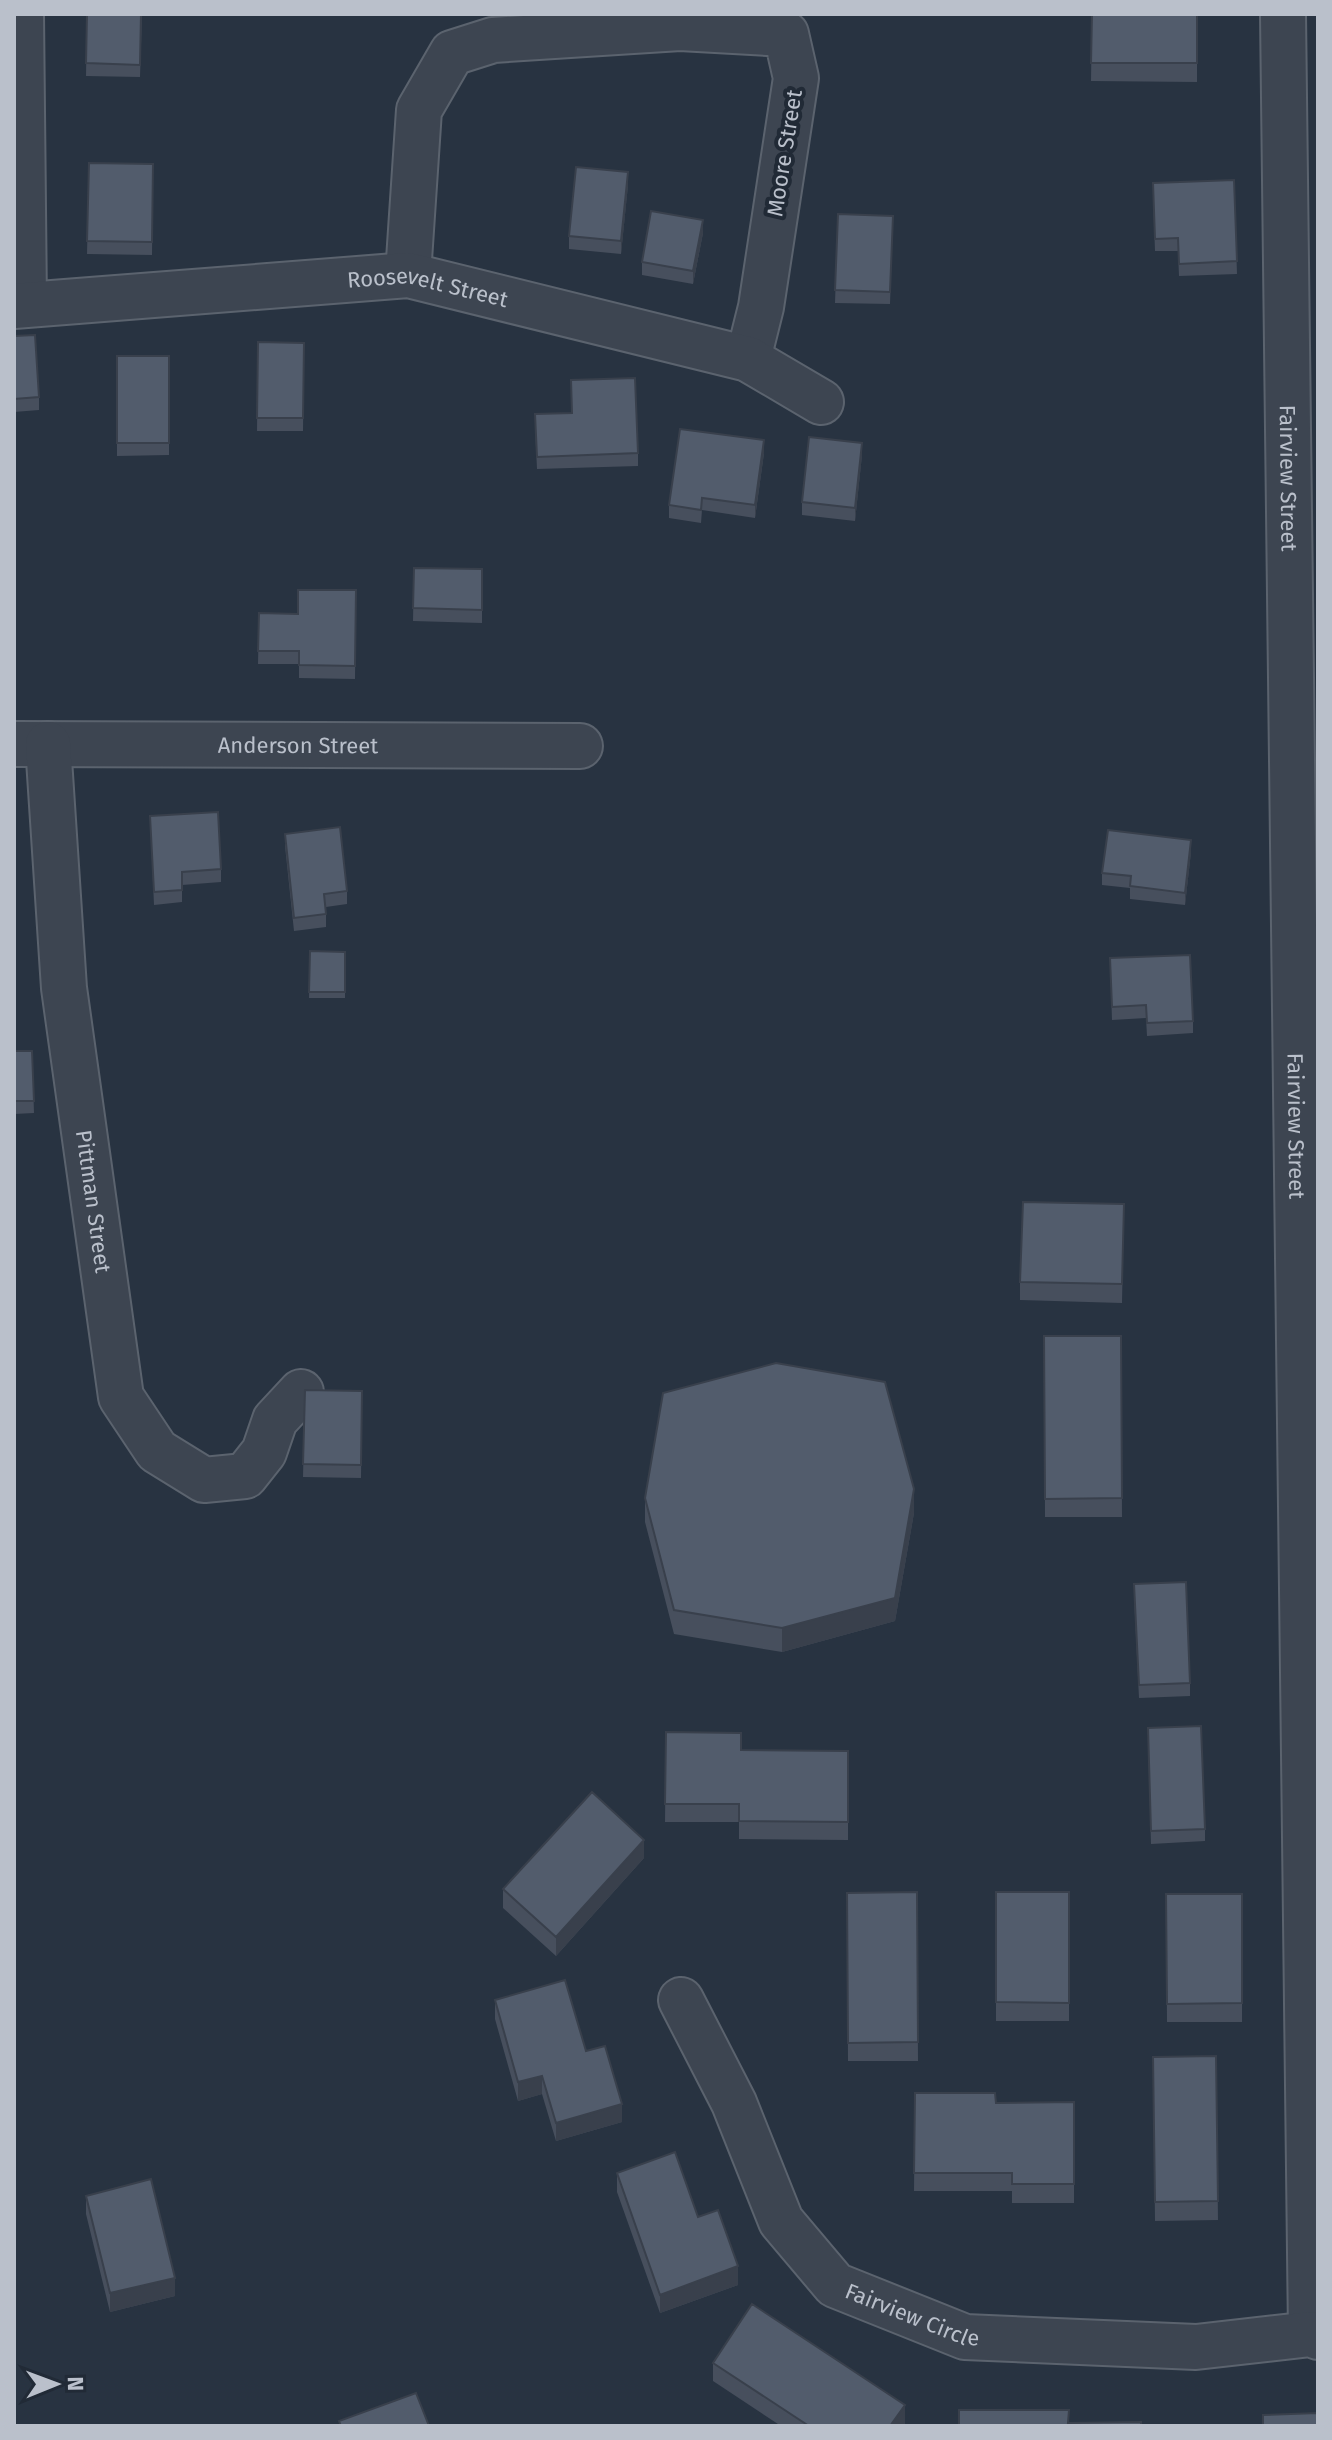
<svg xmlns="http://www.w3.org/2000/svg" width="1332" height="2440" font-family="'Fira Sans',sans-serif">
  <rect width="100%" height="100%" fill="#283341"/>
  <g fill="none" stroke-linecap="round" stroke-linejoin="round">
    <defs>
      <g id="minor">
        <path d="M21,14L24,305"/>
        <path id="s1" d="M1283,14L1311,2334"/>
        <path d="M408,275L419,110L452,53L493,40L680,28L786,34L796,78L761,307L748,359"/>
        <path id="s2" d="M14,306L408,275L748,359L821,402"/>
        <path id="s3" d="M14,744L580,746"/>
        <path id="s4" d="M48,744L64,988L121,1397L157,1451L204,1480L245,1476L264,1452L275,1420L301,1392"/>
        <path id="s5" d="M681,2000L734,2103L781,2221L835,2285L965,2337L1196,2347L1311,2334L1318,2337"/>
      </g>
    </defs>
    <!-- minor casing -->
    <use href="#minor" stroke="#5b636e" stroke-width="48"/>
    <!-- minor -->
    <use href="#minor" stroke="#3d4551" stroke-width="44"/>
  </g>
  <!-- wall -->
  <path fill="#474f5d" d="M87,14H142L140,77L86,76Z
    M1092,14H1197V82L1091,81Z
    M89,163L153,164L152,255L87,254Z
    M1234,180L1237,274L1179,276L1178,251H1155L1153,196Z
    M628,185L621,254L569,249V236Z
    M838,214L893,216L890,304L835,303Z
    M703,233L693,284L642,275V262Z
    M14,336L39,397V410L14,412Z
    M258,342L304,343L303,431H257Z
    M117,356H169V455L117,456Z
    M535,427L638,453V466L537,469Z
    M764,453L755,518L702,510L701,523L669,518V505Z
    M862,455L855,521L802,515V502Z
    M414,568L482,569V623L413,621Z
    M356,590L355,679L299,678V664H258L259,613L298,614Z
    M150,816L221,869V882L182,885V902L154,905Z
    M285,834L347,891V904L326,907V927L294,931L285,846Z
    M1191,852L1185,905L1130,899V888L1102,885V873Z
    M310,951L345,952V998H309Z
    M1110,958L1193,1021V1033L1147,1036L1146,1018L1112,1020Z
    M14,1051H32L34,1113L14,1114Z
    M1124,1204L1122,1303L1020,1300V1282Z
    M1044,1336H1121L1122,1517H1045Z
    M305,1390L362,1391L361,1478L303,1477Z
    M645,1498L914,1513L895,1621L782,1652L674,1634L645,1522Z
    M1134,1597L1190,1683V1696L1139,1698Z
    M666,1732L741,1750L848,1751V1840L739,1839V1822H665Z
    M1148,1741L1205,1829V1841L1151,1844Z
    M644,1858L556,1956L503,1908V1889Z
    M917,1892L918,2061H848L847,1893Z
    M996,1892H1069V2021H996Z
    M1166,1894H1242V2022H1167Z
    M495,2000L586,2051L622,2122L556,2141L542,2094L518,2101L495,2019Z
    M1216,2056L1218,2220L1155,2221L1153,2057Z
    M915,2093L996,2103L1074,2102V2203H1012V2191H914Z
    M617,2173L698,2217L738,2285L660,2313L617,2192Z
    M86,2196L175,2296L110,2312L86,2214Z
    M713,2363L905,2423L903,2426H781L713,2381Z"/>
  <!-- shaded-wall -->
  <path fill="#39404c" d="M628,172V185L621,254V241Z
    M703,220V233L693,284V271Z
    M764,440V453L755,518V505Z
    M862,443V455L855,521V508Z
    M1191,840V852L1185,905V893Z
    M914,1489V1513L895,1621L782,1652V1628Z
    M644,1840V1858L556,1956V1937Z
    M542,2076V2094L518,2101V2082Z
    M622,2104V2122L556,2141V2123Z
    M738,2266V2285L660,2313V2295Z
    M175,2278V2296L110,2312V2293Z
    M905,2405V2423L903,2426H890Z"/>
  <!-- building -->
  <path fill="#525c6c" stroke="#39404c" stroke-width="2" d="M87,14H141L140,65L86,63Z
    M1092,14H1197V63H1091Z
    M89,163L153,164L152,242L87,241Z
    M576,167L628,172L621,241L569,236Z
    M1234,180L1237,261L1179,264L1178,238L1155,239L1153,183Z
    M651,211L703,220L693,271L642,262Z
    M838,214L893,216L890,292L835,290Z
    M35,335L39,397L14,399V336Z
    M258,342L304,343L303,418H257Z
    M117,356H169V443H117Z
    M635,378L638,453L537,457L535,414L572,413L571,380Z
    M680,429L764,440L755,505L702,498L701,510L669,505Z
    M809,437L862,443L855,508L802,502Z
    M414,568L482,569V610L413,608Z
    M298,590H356L355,666L299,665V651H258L259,613L298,614Z
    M218,812L221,869L182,872V890L154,892L150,816Z
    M340,827L347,891L324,894L326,914L294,918L285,834Z
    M1108,830L1191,840L1185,893L1130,886L1131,876L1102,873Z
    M310,951L345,952V992H309Z
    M1190,955L1193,1021L1147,1023L1146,1005L1112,1007L1110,958Z
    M14,1051H32L34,1101H14Z
    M1023,1202L1124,1204L1122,1284L1020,1282Z
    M1044,1336H1121L1122,1498L1045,1499Z
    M776,1363L885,1382L914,1489L895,1598L782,1628L674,1610L645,1498L663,1393Z
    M305,1390L362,1391L361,1465L303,1464Z
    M1186,1582L1190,1683L1139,1685L1134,1584Z
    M1201,1726L1205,1829L1151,1831L1148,1728Z
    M666,1732L741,1733V1750L848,1751V1822L739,1821V1804H665Z
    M592,1792L644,1840L556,1937L503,1889Z
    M917,1892L918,2042L848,2043L847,1893Z
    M996,1892H1069V2003L996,2002Z
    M1166,1894H1242V2003L1167,2004Z
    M565,1980L586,2051L605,2046L622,2104L556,2123L542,2076L518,2082L495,2000Z
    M1216,2056L1218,2201L1155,2202L1153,2057Z
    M915,2093H995L996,2103L1074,2102V2184H1012V2173H914Z
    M675,2152L698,2217L718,2210L738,2266L660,2295L617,2173Z
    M151,2179L175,2278L110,2293L86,2196Z
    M752,2304L905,2405L890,2426H809L713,2363Z
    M416,2393L429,2426H341L339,2421Z
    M959,2410H1069L1068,2423L1141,2422V2426H959Z
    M1318,2413V2426H1263V2415Z"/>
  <g text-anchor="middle" stroke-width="8" stroke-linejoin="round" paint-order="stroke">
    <!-- street labels -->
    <g font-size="22" fill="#bac0cb" stroke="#212a36">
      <text transform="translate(784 153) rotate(-81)" y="8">Moore Street</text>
      <text dy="8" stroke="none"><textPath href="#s2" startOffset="416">Roosevelt Street</textPath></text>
      <text dy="8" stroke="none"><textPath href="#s1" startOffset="464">Fairview Street</textPath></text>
      <text dy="8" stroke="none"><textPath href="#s3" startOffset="284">Anderson Street</textPath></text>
      <text dy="8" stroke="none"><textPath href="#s1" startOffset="1112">Fairview Street</textPath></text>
      <text dy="8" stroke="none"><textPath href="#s4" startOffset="460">Pittman Street</textPath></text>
      <text dy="8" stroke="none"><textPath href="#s5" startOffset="410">Fairview Circle</textPath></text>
    </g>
  </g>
  <!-- border -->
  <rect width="1332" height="2440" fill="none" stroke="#bac0cb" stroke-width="32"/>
  <!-- north arrow -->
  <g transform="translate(56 2384) rotate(89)" stroke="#212a36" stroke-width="6" paint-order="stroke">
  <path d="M0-6L14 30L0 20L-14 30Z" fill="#bac0cb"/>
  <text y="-12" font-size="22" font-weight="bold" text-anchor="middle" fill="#bac0cb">N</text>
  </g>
</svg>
